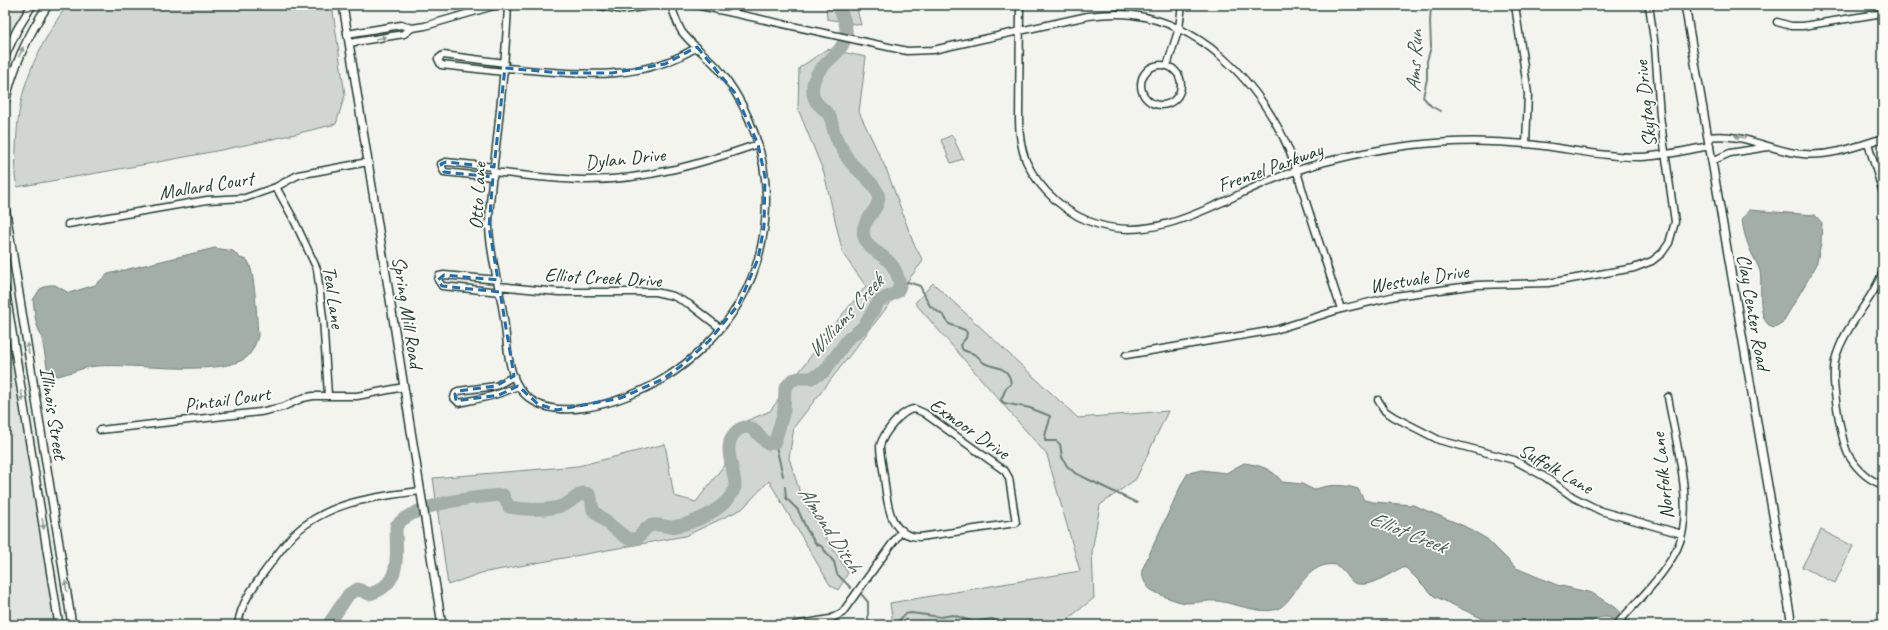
<svg xmlns="http://www.w3.org/2000/svg" width="1888" height="630" font-family="Caveat,sans-serif">
  <rect width="100%" height="100%" fill="#f4f4ef"/>
  <filter id="ink" filterUnits="userSpaceOnUse"><feTurbulence type="fractalNoise" baseFrequency=".025" numOctaves="2"/><feDisplacementMap in="SourceGraphic" scale="8" xChannelSelector="R" yChannelSelector="G"/><feConvolveMatrix kernelMatrix="1 2 1 2 8 2 1 2 1" color-interpolation-filters="sRGB"/></filter>
  <g filter="url(#ink)">
    <!-- built -->
    <path fill="#e2e5df" d="M5,5H27L5,44Z
      M5,318L54,625H5Z"/>
    <!-- green -->
    <path fill="#d1d6d1" stroke="#788a82" d="M67,5H332L345,95L336,124C231,151 124,168 17,187L15,176C16,152 16,126 21,102C28,67 47,34 67,5Z
      M826,5H856L861,25L827,19Z
      M827,49L866,57L859,112L887,171L913,242L923,261L794,427L789,458L802,499L848,573L838,590L830,585L769,481L742,509L685,536L481,573L448,585L433,478L578,466L665,444L674,496L696,502L725,464L732,427L770,411L837,321L866,286L843,254L824,173L798,109L799,68Z
      M952,135L963,159L951,163L941,140Z
      M933,283L1078,418L1168,411L1136,479L1100,505L1092,552L1094,598L1069,618L1071,625H893L890,603L1080,571L1047,455L915,303Z
      M1821,530L1853,546L1835,583L1802,567Z"/>
    <!-- water -->
    <path fill="#a3aea7" stroke="#6e8179" d="M1749,210L1815,215L1822,223L1821,244L1816,266L1783,322L1773,328C1755,319 1763,288 1760,271C1758,265 1755,260 1752,254C1747,243 1743,231 1742,219Z
      M215,248L233,251L240,258L247,260C255,268 257,322 258,336C256,343 252,353 246,358C217,377 133,363 97,366C84,367 71,373 58,376L53,375L48,372L42,339L36,322L33,300L40,289L49,285H55L69,293L95,285L108,274Z
      M1244,463C1259,465 1272,468 1282,482L1302,484L1314,490C1327,484 1344,484 1358,489L1364,500L1373,502L1413,505L1464,526L1487,539L1516,568L1557,585L1592,593L1614,607L1633,625H1620C1609,614 1600,615 1587,625L1494,624L1434,596L1406,568H1401C1389,574 1372,586 1359,584C1344,583 1346,558 1322,566C1301,573 1292,604 1277,609C1262,615 1234,603 1217,601C1207,600 1197,603 1187,603C1180,603 1156,594 1150,589C1145,585 1142,577 1142,570L1182,483L1188,473L1202,470L1226,473Z"/>
    <g fill="none" stroke-linecap="round" stroke-linejoin="round">
      <!-- stream -->
      <path stroke="#6e8179" stroke-width="2" d="M1431,5L1430,22L1431,47L1427,61V79L1423,97L1431,106L1440,111
        M900,286L908,282L920,286L930,306L944,316L949,324L965,330L967,333L966,338L960,345L963,350C967,352 974,353 977,356C980,358 981,361 984,363C995,369 1009,365 1011,384L1006,388L1001,400L1004,403L1030,408L1050,416C1050,425 1044,432 1045,441H1056L1060,444L1062,457L1067,466L1075,473L1137,503
        M775,442L783,476
        M785,487L786,498L798,510L807,530L816,544L821,546L834,562L837,574L851,588
        M862,595L868,602V620L876,625
        M895,625L905,614L911,613L941,617L953,615L974,622L992,619L1003,625
        M1019,625H1020
        M1038,625H1042"/>
      <!-- river -->
      <path stroke="#a3aea7" stroke-width="13" d="M328,625L349,594L358,589L369,594C403,585 396,554 396,526C415,503 475,497 503,495L509,507C525,510 548,511 564,505C571,502 576,496 583,493L589,494L591,498L593,510C598,515 624,537 629,539C632,539 635,539 638,538C642,533 647,525 654,525C659,524 666,527 672,527C693,524 728,509 735,487C736,470 719,444 738,430C741,428 746,426 750,428C757,430 762,440 768,444L775,442L784,411L785,388L792,380L799,378H811L824,372L848,339L863,327L879,301L897,292L900,286C899,279 896,270 891,264C883,253 868,251 864,237C858,218 889,207 875,188C867,176 851,167 845,154C842,147 837,142 835,135C832,128 833,122 829,115C823,107 815,105 813,94C807,56 869,57 837,5"/>
      <defs>
        <path id="minor" d="M508,5C506,50 502,93 497,138C494,167 489,197 489,226C490,257 500,288 504,319C507,339 507,364 516,382C541,433 627,401 663,379C693,361 721,333 739,303C761,267 769,221 765,179C761,139 743,98 717,67C706,55 692,45 682,32C677,24 674,14 671,5
          M594,5L623,10L656,5
          M696,5L907,51L933,50L1088,16C1103,14 1119,13 1133,15C1199,24 1250,75 1280,131C1292,153 1299,178 1306,202C1318,238 1329,273 1341,309
          M1020,5L1019,119C1019,133 1021,148 1026,161C1039,190 1069,217 1100,225C1157,241 1213,205 1264,183C1290,172 1318,163 1345,157C1404,143 1465,138 1526,144C1562,147 1605,158 1641,157C1664,156 1687,150 1710,146
          M1515,5L1528,94L1526,144
          M1777,22L1791,26H1803L1883,13
          M347,34L401,25L412,28L425,26L497,5
          M349,43L404,34L412,28
          M1141 85a20 20 0 1 1 40 0a20 20 0 1 1-40 0Z
          M1167,66L1179,28L1182,5
          M505,68C572,73 637,85 697,47
          M504,72L441,65L438,59L443,55L505,63
          M1708,137C1744,132 1769,151 1803,154C1830,157 1857,146 1883,138
          M1868,143L1883,193
          M1712,161L1730,153L1768,147
          M493,172C525,175 556,180 588,180C647,180 703,163 758,144
          M493,177L444,172L441,164L446,162L494,167
          M276,187L293,218L317,269L323,318L328,395
          M68,224L207,200L245,198L276,187L298,175L368,162
          M1883,271C1873,300 1848,322 1838,351C1835,358 1834,364 1834,372C1833,389 1841,441 1849,456C1857,469 1868,480 1883,485
          M498,280L444,275L439,276L438,280L442,286L500,292
          M499,286L558,292H655L673,296L689,304L720,328
          M1126,355L1275,330L1341,309L1395,296L1477,285L1548,283L1634,268L1652,261L1662,253L1669,243L1675,222L1660,116L1655,47L1649,5
          M514,376L496,386L458,391L455,394L454,398L459,403C482,398 496,396 518,386
          M1378,400L1385,411L1394,417L1439,440L1514,460L1545,477L1573,497L1601,511L1682,534
          M915,409L924,413L1005,471L1009,478L1016,523L920,537C888,537 887,500 884,477C883,467 880,456 880,446C883,434 902,409 915,409Z
          M100,430L260,412L283,407L303,398L313,396H357L404,387
          M238,625C240,605 253,587 265,571C274,559 283,546 293,535C329,501 374,497 420,491
          M795,625L830,619L842,613L902,530
          M1616,625C1637,602 1663,577 1677,549C1696,510 1675,439 1668,397"/>
        <path id="tertiary" d="M343,5L442,625
          M1685,5L1792,625
          M5,56L17,30L32,5
          M5,103C13,67 27,36 48,5
          M5,206L72,625
          M5,288L59,625"/>
      </defs>
      <!-- minor casing -->
      <use href="#minor" stroke="#1f3d34" stroke-width="9"/>
      <!-- tertiary casing -->
      <use href="#tertiary" stroke="#1f3d34" stroke-width="10"/>
      <!-- minor -->
      <use href="#minor" stroke="#fdfcf7" stroke-width="6"/>
      <!-- tertiary -->
      <use href="#tertiary" stroke="#fdfcf7" stroke-width="7"/>
    </g>
    <!-- one-way arrows -->
    <defs><path id="oneway-solid" d="M-6-.8H1V-3.2L6.5 0L1 3.2V.8H-6Z"/></defs>
    <g fill="#8e9c96">
      <use href="#oneway-solid" transform="translate(381 38) rotate(-10)"/>
      <use href="#oneway-solid" transform="translate(21 52) rotate(-67)"/>
      <use href="#oneway-solid" transform="translate(1740 137) rotate(-169)"/>
      <use href="#oneway-solid" transform="translate(28 348) rotate(-99)"/>
      <use href="#oneway-solid" transform="translate(22 396) rotate(81)"/>
      <use href="#oneway-solid" transform="translate(43 524) rotate(81)"/>
      <use href="#oneway-solid" transform="translate(66 586) rotate(-99)"/>
    </g>
  </g>
  <!-- marked area -->
  <path fill="none" stroke="#1f6fb2" stroke-width="3" stroke-dasharray="8 5" stroke-linejoin="round" d="M697,47L735,93L758,144L765,177L764,227L758,259L739,304L709,341L681,366L663,379L621,398L557,410L538,404L518,386L499,395L456,401L455,394L458,391L496,386L514,376L500,292L442,286L438,280L444,275L498,280L489,227L493,177L444,172L441,164L446,162L494,167L505,68L561,73H612L665,64Z"/>
  <g text-anchor="middle" stroke-width="3.5" stroke-linejoin="round" paint-order="stroke">
    <!-- street labels -->
    <g font-size="20" fill="#1f3d34" stroke="#fdfcf7">
      <text transform="translate(1645 104) rotate(-96)" y="7">Skytag Drive</text>
      <text transform="translate(625 158) rotate(-6)" y="7">Dylan Drive</text>
      <text transform="translate(1270 167) rotate(-20)" y="7">Frenzel Parkway</text>
      <text transform="translate(206 185) rotate(-9)" y="7">Mallard Court</text>
      <text transform="translate(477 196) rotate(-87)" y="7">Otto Lane</text>
      <text transform="translate(603 277) rotate(3)" y="7">Elliot Creek Drive</text>
      <text transform="translate(1419 278) rotate(-9)" y="7">Westvale Drive</text>
      <text transform="translate(334 297) rotate(82)" y="7">Teal Lane</text>
      <text transform="translate(408 312) rotate(81)" y="7">Spring Mill Road</text>
      <text transform="translate(1754 312) rotate(80)" y="7">Clay Center Road</text>
      <text transform="translate(227 399) rotate(-8)" y="7">Pintail Court</text>
      <text transform="translate(54 413) rotate(81)" y="7">Illinois Street</text>
      <text transform="translate(970 428) rotate(35)" y="7">Exmoor Drive</text>
      <text transform="translate(1556 468) rotate(30)" y="7">Suffolk Lane</text>
      <text transform="translate(1662 476) rotate(-96)" y="7">Norfolk Lane</text>
    </g>
    <!-- water labels -->
    <g font-size="21" font-style="italic" fill="#475f56" stroke="#fdfcf7">
      <text transform="translate(1414 61) rotate(-88)" y="7">Ams Run</text>
      <text transform="translate(845 316) rotate(-48)" y="7">Williams Creek</text>
      <text transform="translate(830 529) rotate(57)" y="7">Almond Ditch</text>
      <text transform="translate(1408 532) rotate(22)" y="7">Elliot Creek</text>
    </g>
  </g>
  <!-- margin -->
  <rect width="1888" height="630" fill="none" stroke="#fdfcf7" stroke-width="20"/>
  <rect x="10" y="10" width="1868" height="610" fill="none" stroke="#1f3d34" stroke-width="1.5" filter="url(#ink)"/>
</svg>
